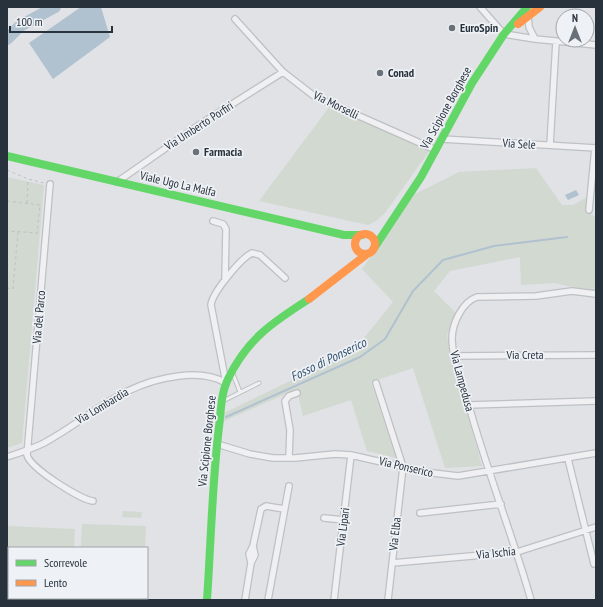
<svg xmlns="http://www.w3.org/2000/svg" width="603" height="607" font-family="'PT Sans Narrow',sans-serif">
  <rect width="100%" height="100%" fill="#e0e2e5"/>
  <!-- green -->
  <path fill="#d1d9d1" d="M330,106L430,150L385,213L376,221L368,225L259,201Z
    M536,168L562,205H573L589,196L586,212L596,217V292L554,283L521,285L520,257L450,271L434,291L456,313L447,334L449,349L482,466L445,468L413,368L371,382L396,458L367,451L351,400L303,416L297,389L222,422L224,413L337,358L364,338L393,302L362,269L415,194L459,172Z
    M7,177L44,185L22,443L7,448Z
    M123,511L142,512L141,518L122,517Z
    M82,524L146,526L145,548H81Z
    M7,526L75,529L74,548H9V587H7Z"/>
  <!-- water -->
  <path fill="#b0c1cf" d="M81,7H101L110,37L53,79L29,43Z
    M576,190L579,195L568,200L565,195Z"/>
  <g fill="none" stroke-linecap="round" stroke-linejoin="round">
    <!-- stream -->
    <path stroke="#b0c1cf" stroke-width="2" d="M226,417L360,357L385,339L413,291L443,260L494,246L567,237"/>
    <!-- river -->
    <path stroke="#b0c1cf" stroke-width="12" d="M7,39L20,26L55,7"/>
    <defs>
      <path id="lane" d="M233,374L240,392
        M223,401L259,383"/>
      <path id="street" d="M480,7L504,34L535,39L529,27L528,16
        M235,19L283,72L314,96L436,150
        M535,39L596,45
        M442,139L596,148
        M550,145L556,42
        M117,182L199,125L283,72
        M50,184L27,455C30,468 81,500 93,501
        M589,210L595,148
        M213,221L223,224L226,229L225,280
        M455,356L596,355
        M226,383L211,305C212,293 241,258 252,253L260,255L285,278
        M376,383L403,467L388,600
        M468,405L596,401
        M217,444L250,454L273,458H295L335,454L351,455L425,472L458,476L596,453
        M7,457C19,453 32,449 44,443C92,417 120,383 179,376C195,374 212,375 226,383
        M289,458L290,430L285,401L289,396L297,393
        M568,459L594,564
        M420,513L501,504
        M324,518L344,520
        M251,563L255,555L253,546L261,509L266,506L284,509
        M392,563L517,552L596,527
        M245,600L251,563L249,554L253,546
        M268,600L289,486
        M334,600L351,455
        M531,600C513,537 489,476 471,413C464,390 453,364 452,339C452,324 462,302 477,297L536,296L572,291L596,294"/>
    </defs>
    <!-- lane casing -->
    <use href="#lane" stroke="#bec0c3" stroke-width="5"/>
    <!-- street casing -->
    <use href="#street" stroke="#bec0c3" stroke-width="8"/>
    <!-- path -->
    <path stroke="#bec2c4" stroke-width="1" stroke-dasharray="3 3" stroke-linecap="butt" d="M7,170L28,179L44,183
      M7,201L40,205L37,233L7,231
      M27,203L28,180
      M7,288L13,289L18,232"/>
    <!-- lane -->
    <use href="#lane" stroke="#f0f0f2" stroke-width="3"/>
    <!-- street -->
    <use href="#street" stroke="#f0f0f2" stroke-width="5.5"/>
    <!-- fast -->
    <path stroke="#63d668" stroke-width="8" d="M7,156L344,235H362
      M374,248L421,177L472,83L504,34L527,7
      M207,600C211,542 212,484 219,427C221,411 221,393 228,379C247,339 273,322 309,299"/>
    <!-- slow -->
    <path stroke="#ff974d" stroke-width="8" d="M518,24L540,7
      M355 244a10 10 0 1 1 20 0a10 10 0 1 1-20 0Z
      M309,299L367,254"/>
  </g>
  <!-- markers -->
  <g fill="#687078" stroke="#eef1f5" stroke-width="1.5">
    <circle cx="452" cy="28" r="4"/>
    <circle cx="380" cy="73" r="4"/>
    <circle cx="196" cy="152" r="4"/>
  </g>
  <g text-anchor="middle" stroke-width="3.5" stroke-linejoin="round" paint-order="stroke">
    <!-- poi labels -->
    <g font-size="12" font-weight="bold" fill="#28323d" stroke="#eef1f5" text-anchor="start">
      <text x="460" y="32">EuroSpin</text>
      <text x="388" y="77">Conad</text>
      <text x="204" y="156">Farmacia</text>
    </g>
    <!-- street labels -->
    <g font-size="12" fill="#28323d" stroke="#eef1f5">
      <text transform="translate(336 105) rotate(26)" y="4">Via Morselli</text>
      <text transform="translate(446 108) rotate(-61)" y="4">Via Scipione Borghese</text>
      <text transform="translate(199 126) rotate(-33)" y="4">Via Umberto Porfiri</text>
      <text transform="translate(519 144) rotate(3)" y="4">Via Sele</text>
      <text transform="translate(178 184) rotate(13)" y="4">Viale Ugo La Malfa</text>
      <text transform="translate(39 317) rotate(-85)" y="4">Via del Parco</text>
      <text x="525" y="359">Via Creta</text>
      <text transform="translate(462 381) rotate(75)" y="4">Via Lampedusa</text>
      <text transform="translate(102 406) rotate(-31)" y="4">Via Lombardia</text>
      <text transform="translate(207 441) rotate(-84)" y="4">Via Scipione Borghese</text>
      <text transform="translate(406 467) rotate(13)" y="4">Via Ponserico</text>
      <text transform="translate(343 527) rotate(-83)" y="4">Via Lipari</text>
      <text transform="translate(395 534) rotate(-84)" y="4">Via Elba</text>
      <text transform="translate(496 553) rotate(-6)" y="4">Via Ischia</text>
    </g>
    <!-- water labels -->
    <g font-size="13" font-style="italic" fill="#34536f" stroke="#eef1f5">
      <text transform="translate(328 359) rotate(-26)" y="5">Fosso di Ponserico</text>
    </g>
  </g>
  <!-- border -->
  <rect width="603" height="607" fill="none" stroke="#28323d" stroke-width="16"/>
  <!-- legend -->
  <rect x="8" y="547" width="140" height="52" fill="#eef1f5" stroke="#9fa5ab"/>
  <rect x="16" y="560" width="20" height="6" fill="#63d668" stroke="#9fa5ab"/>
  <text x="44" y="567" font-size="12" fill="#28323d">Scorrevole</text>
  <rect x="16" y="580" width="20" height="6" fill="#ff974d" stroke="#9fa5ab"/>
  <text x="44" y="587" font-size="12" fill="#28323d">Lento</text>
  <!-- north arrow -->
  <g transform="translate(575 28)"><circle r="19" fill="#eef1f5" stroke="#9fa5ab"/>
  <path d="M0-3L7 15L0 10L-7 15Z" fill="#687078"/>
  <text y="-6" font-size="11" font-weight="bold" text-anchor="middle" fill="#28323d">N</text>
  </g>
  <!-- scale -->
  <path d="M10 26v6h102v-6" fill="none" stroke="#28323d" stroke-width="2"/>
  <text x="16" y="26" font-size="12" fill="#28323d" stroke="#eef1f5" stroke-width="3" paint-order="stroke">100 m</text>
</svg>
